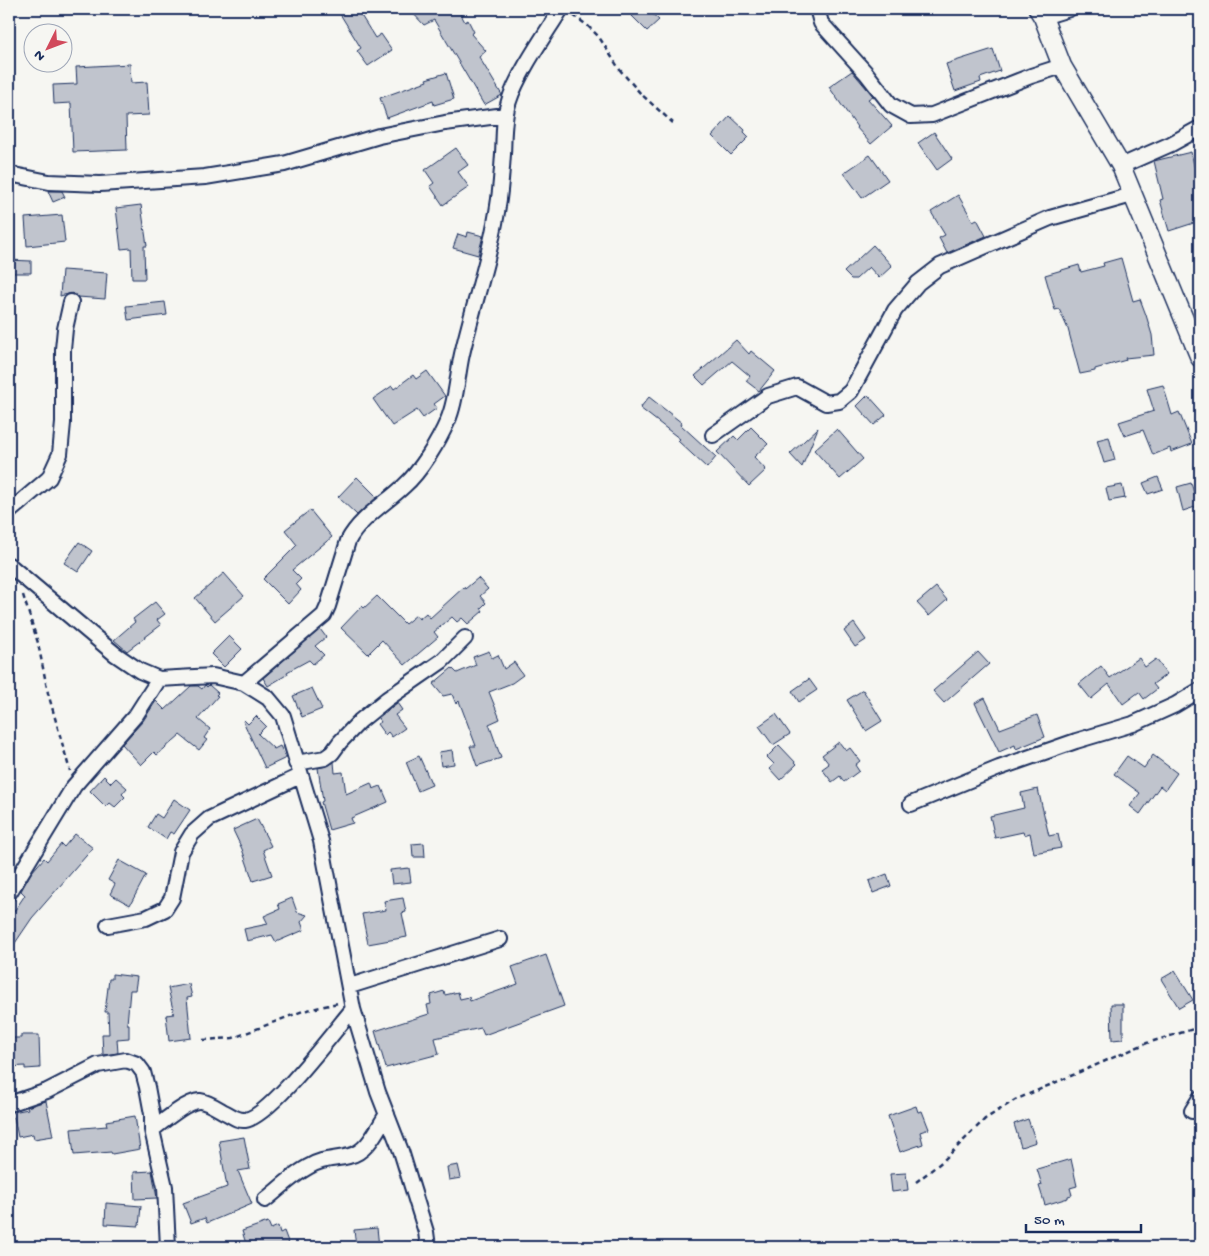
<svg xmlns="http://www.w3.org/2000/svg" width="1209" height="1256" font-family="'Gochi Hand',sans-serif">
  <rect width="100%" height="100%" fill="#f6f6f2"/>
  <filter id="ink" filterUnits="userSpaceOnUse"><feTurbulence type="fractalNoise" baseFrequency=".02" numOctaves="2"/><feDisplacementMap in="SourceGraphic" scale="10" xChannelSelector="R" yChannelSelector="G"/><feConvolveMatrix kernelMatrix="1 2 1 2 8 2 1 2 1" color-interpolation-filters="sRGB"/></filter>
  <g filter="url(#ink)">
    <!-- building -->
    <path fill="#c0c4cd" stroke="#1b2f5e" d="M337,9H357L375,38L381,34L392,50L368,66L357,51L361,48Z
      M409,9H458L465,22L468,20L474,32L471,34L486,51L479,57L502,95L484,105L434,20L424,25Z
      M639,9H647L659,20L647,31L632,16Z
      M993,49L1000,71L980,78L981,82L955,91L946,64Z
      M130,64L131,83L147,82L149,115L126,116L127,150L73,152L71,103L54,104L53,85L77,84L76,67Z
      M852,71L873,96L868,99L892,126L871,144L856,127H857L829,87Z
      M446,73L454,99L434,105L433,101L387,118L380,98L427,81L426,79Z
      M730,116L745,130L744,132L749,137L731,155L712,136Z
      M934,132L952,159L937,170L918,143Z
      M456,148L468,165L458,172L469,187L443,205L430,186L434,183L425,170Z
      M1191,152L1200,192V221L1169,231L1160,200L1163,199L1154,161Z
      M870,155L888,180L862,198L844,173Z
      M48,191H62L65,197L53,202Z
      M958,195L973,221L977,219L986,236L947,253L939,238L945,235L931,212Z
      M141,205L147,246H144L145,279H132L131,248L121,249L116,208Z
      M62,215L65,242L27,246L25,218Z
      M468,232L483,236L478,255L453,248L458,234L467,237Z
      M873,245L892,266L879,278L869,267L856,279H851L844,272Z
      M1121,258L1133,301L1140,299L1146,315L1152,335L1154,355L1125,358L1126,360L1095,369V371L1080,374L1068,329L1059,309L1055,310L1045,275L1079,265L1081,272L1104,266L1103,263Z
      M9,260L31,261V273H9Z
      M62,270L107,273L105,299L78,297L72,293L60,296Z
      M165,302L167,315L128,320L126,306Z
      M736,340L749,354L751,351L775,371L759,391L746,381L750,376L732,361L704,385L695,376Z
      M427,371L445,396L434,404L437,408L423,418L417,410L392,426L373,399L392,386L394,389L413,375L416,379Z
      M1163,385L1172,415L1179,412L1192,444L1171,452L1170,448L1153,455L1143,430L1125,436L1119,422L1154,411L1147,389Z
      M868,395L886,415L874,425L857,406Z
      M649,397L682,423L681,425L716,457L707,468L678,441L680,439L640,408Z
      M751,427L768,444L754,457L766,470L749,486L717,452L734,436L738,440Z
      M818,428L802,467L790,454Z
      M837,429L863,459L840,479L814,450Z
      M1109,437L1115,460L1104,463L1097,440Z
      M357,477L377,497L357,515L338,497Z
      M1158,477L1163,489L1148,494L1143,483Z
      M1191,483L1198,506L1183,511L1177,487Z
      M1122,485L1125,498L1109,501L1106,488Z
      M310,510L332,537L292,570L301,579L296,584L301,590L288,604L263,579L297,545L285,530Z
      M79,542L92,551L78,572L64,563Z
      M224,573L244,596L215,621L195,598Z
      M478,578L488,589L480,596L486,603L481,608L483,611L468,624L462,618L457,622L452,617L434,632L438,637L405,665L382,640L368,654L341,628L362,606L364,608L377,596L405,624L416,615L419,619L426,613L430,618L464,587L465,589Z
      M936,587L947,600L929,616L917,603Z
      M155,602L165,614L157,620L161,625L127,651L114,640L135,622L133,619Z
      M854,623L866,640L855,647L844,631Z
      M320,629L326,637L315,646L324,655L313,664L309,660L287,672L288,674L268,686L263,678Z
      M229,636L242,649L224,667L211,654Z
      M489,651L492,658L498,655L504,669L514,662L523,675L512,683L489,692L500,719L489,724L501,758L477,766L470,746H476L459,701L456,704L452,694L443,696L433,684L452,668L457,673L476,665L473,657Z
      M978,652L989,664L944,703L933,691Z
      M1139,658L1145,667L1156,659L1167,674L1153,684L1157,689L1144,699L1139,692L1123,704L1109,684L1091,699L1079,684L1101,666L1110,678Z
      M809,679L817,690L799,702L792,691Z
      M205,685L207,687L209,685L218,693L216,695L218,696L198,719L210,729L204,738L207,740L199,750L180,735L157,755L154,752L141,765L122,744L143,721L156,701L165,710L191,686H198L202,689Z
      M312,688L322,709L302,717L293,696Z
      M863,690L882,721L866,731L847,700Z
      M985,698L1000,729L1037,715L1045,737L1016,749L1015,745L999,752L975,703Z
      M397,703L402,710L395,715L405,728L392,737L388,732L385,735L377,724L381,722L378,718Z
      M776,714L790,734L773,745L759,726Z
      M256,716L266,726L258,734L274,749L280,746L286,758L265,768L243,721L244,720L248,724Z
      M839,742L846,751L850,748L860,761L855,765L859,771L844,782L840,776L832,782L822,769L829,764L822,755Z
      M779,745L797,764L780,780L770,769L774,764L767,757Z
      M452,750L454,764L441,766L439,752Z
      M1153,755L1177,773L1165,790L1160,786L1140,814L1130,806L1140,793L1114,774L1127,756L1144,768Z
      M419,756L432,785L418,791L406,762Z
      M334,762L335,773L343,772L346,794L371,783L373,789L381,786L388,802L351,818L353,823L329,830L321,802L323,801L318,768L327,766Z
      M104,776L111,783L116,778L127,788L122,794L125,797L115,807L110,803L106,807L90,791Z
      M1038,789L1049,836L1058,834L1061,848L1034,853L1030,833L1024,835L1023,832L995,838L990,816L1024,808L1021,793Z
      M174,799L190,810L174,834L170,832L166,839L148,827L156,814L162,818Z
      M257,819L271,846L263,850L272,875L253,881L242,849L233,830Z
      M75,834L93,848L32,918L9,952V919L25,895L21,891L31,873L44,858L47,861L61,844L64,847Z
      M424,843L425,857H413L412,844Z
      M119,860L146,875L130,905L110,894L115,884L108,880Z
      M409,868L411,882L392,884L390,870Z
      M887,874L891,886L873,893L869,881Z
      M292,898L297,912L307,915L301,922L304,930L276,942L272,935L247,941L244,929L268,924L264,916L280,909L278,904Z
      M403,898L406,912L402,913L407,937L368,944L362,914L386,910L384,901Z
      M546,955L564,1006L484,1035L481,1028L435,1038L439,1054L386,1068L375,1031L429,1014L427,1005L431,1004L430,998L432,997L431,995L444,991L445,995L458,992L460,999L469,997L470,1001L518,984L512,967Z
      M1175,971L1193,1000L1179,1008L1161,979Z
      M112,974L137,977L135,990H130L127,1024H129V1038L117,1039L118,1053L103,1055L102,1034H109L108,1012H105L109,979H112Z
      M189,984L192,997L187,998L191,1038L169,1041L166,1015L174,1014L168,988Z
      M1111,1004H1123V1039L1112,1040Z
      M21,1035H39L40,1068L25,1069V1066L9,1067V1038H21Z
      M46,1101L53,1136L34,1139L33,1134L18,1137L13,1112L28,1109L27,1107Z
      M916,1106L918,1112L922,1111L929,1129L920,1132L923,1144L900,1152L888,1116Z
      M135,1116L140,1149L112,1154L111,1152L74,1155L71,1129L107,1126L106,1121Z
      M1028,1119L1036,1142L1021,1147L1014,1124Z
      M244,1137L250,1169L238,1171L252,1204L207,1223L205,1218L191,1223L183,1203L227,1187L219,1141Z
      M1071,1159L1077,1186L1070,1188L1072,1195L1068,1196V1198L1045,1205L1039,1186L1042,1185L1037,1169Z
      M458,1165L461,1178L449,1180L447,1167Z
      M152,1171L157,1198L135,1199L134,1172Z
      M906,1173L908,1190L892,1192L890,1174Z
      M106,1203L141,1206L139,1226L105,1224Z
      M268,1222L271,1229L278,1226L280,1233L284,1231L290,1247H247L242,1231Z
      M377,1228L379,1247H356L354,1230Z"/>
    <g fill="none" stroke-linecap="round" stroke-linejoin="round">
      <defs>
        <path id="minor" d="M820,9L818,12L821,23L866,73L891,105L911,116L932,115L1031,76L1062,66
          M1043,17L1069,9
          M1121,166L1171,144L1200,128
          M9,174L49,182L100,184L205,177L284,164L379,136L445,123L505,115
          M713,435L768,396L797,387L826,403L839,401L851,391L895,310L918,283L940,266L1050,218L1132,195
          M9,512L49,478L60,454L63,423V349L65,329L71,302
          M9,565L115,654L140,671L159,679L213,676L244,683L268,698L283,716L321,841L353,1009L378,1092L401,1151L426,1232L428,1247
          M244,683L324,615L328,606L348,541C360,518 385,504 404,486C421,471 439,441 448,420C457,399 457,376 462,354C474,302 492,251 499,199C501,184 502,169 503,154C504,136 503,118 509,101C518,73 545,35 561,9
          M296,763L325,758L332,753L340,742L360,721L387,699L442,661L465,638
          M911,804L999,768L1076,741L1133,724L1175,705L1200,690
          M9,893L74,786L136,715L159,679
          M108,925L146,918L165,909L172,898L181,852L192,834L209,819L300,776
          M350,986L500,939
          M9,1104L47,1091L98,1065L126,1060L137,1064L143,1072L147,1087L152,1114V1130L165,1187L168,1247
          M1192,1111L1200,1098
          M152,1130C162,1122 189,1100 200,1101C208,1102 217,1108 224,1112C231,1115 237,1121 245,1120C270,1117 334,1031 353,1009
          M265,1200C279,1189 293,1175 308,1167C323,1158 333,1160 349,1156C368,1152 377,1129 387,1114"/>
        <path id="tertiary" d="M1038,9L1043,17L1062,66L1121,166L1200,358"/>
      </defs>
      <!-- minor casing -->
      <use href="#minor" stroke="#1b2f5e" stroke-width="18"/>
      <!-- tertiary casing -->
      <use href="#tertiary" stroke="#1b2f5e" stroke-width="21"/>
      <!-- path -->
      <path stroke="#1b2f5e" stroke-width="2.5" stroke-dasharray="5 4" stroke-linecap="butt" d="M753,9C771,15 787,14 804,9
        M573,15L588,26L599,37L620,70L641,94L673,123
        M23,595L38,643L48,693L70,771
        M203,1040L233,1038L303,1011L338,1003
        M916,1182L943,1161L985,1119L1015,1100L1147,1043L1200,1027"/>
      <!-- minor -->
      <use href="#minor" stroke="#f6f6f2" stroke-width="14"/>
      <!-- tertiary -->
      <use href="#tertiary" stroke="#f6f6f2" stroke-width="18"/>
    </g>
  </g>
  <!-- margin -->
  <rect width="1209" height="1256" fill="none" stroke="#f6f6f2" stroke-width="30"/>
  <rect x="15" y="15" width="1179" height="1226" fill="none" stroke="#1b2f5e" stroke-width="2" filter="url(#ink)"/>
  <!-- north arrow -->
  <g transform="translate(48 48) rotate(228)"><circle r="24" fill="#f6f6f2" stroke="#9ea6b7"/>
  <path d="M0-4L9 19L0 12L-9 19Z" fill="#d1495b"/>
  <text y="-8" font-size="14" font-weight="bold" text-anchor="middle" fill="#1b2f5e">N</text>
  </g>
  <!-- scale -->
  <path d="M1026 1224v8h115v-8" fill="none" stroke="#1b2f5e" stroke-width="2.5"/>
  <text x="1034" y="1224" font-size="15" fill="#1b2f5e" stroke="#f6f6f2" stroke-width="4" paint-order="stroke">50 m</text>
</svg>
